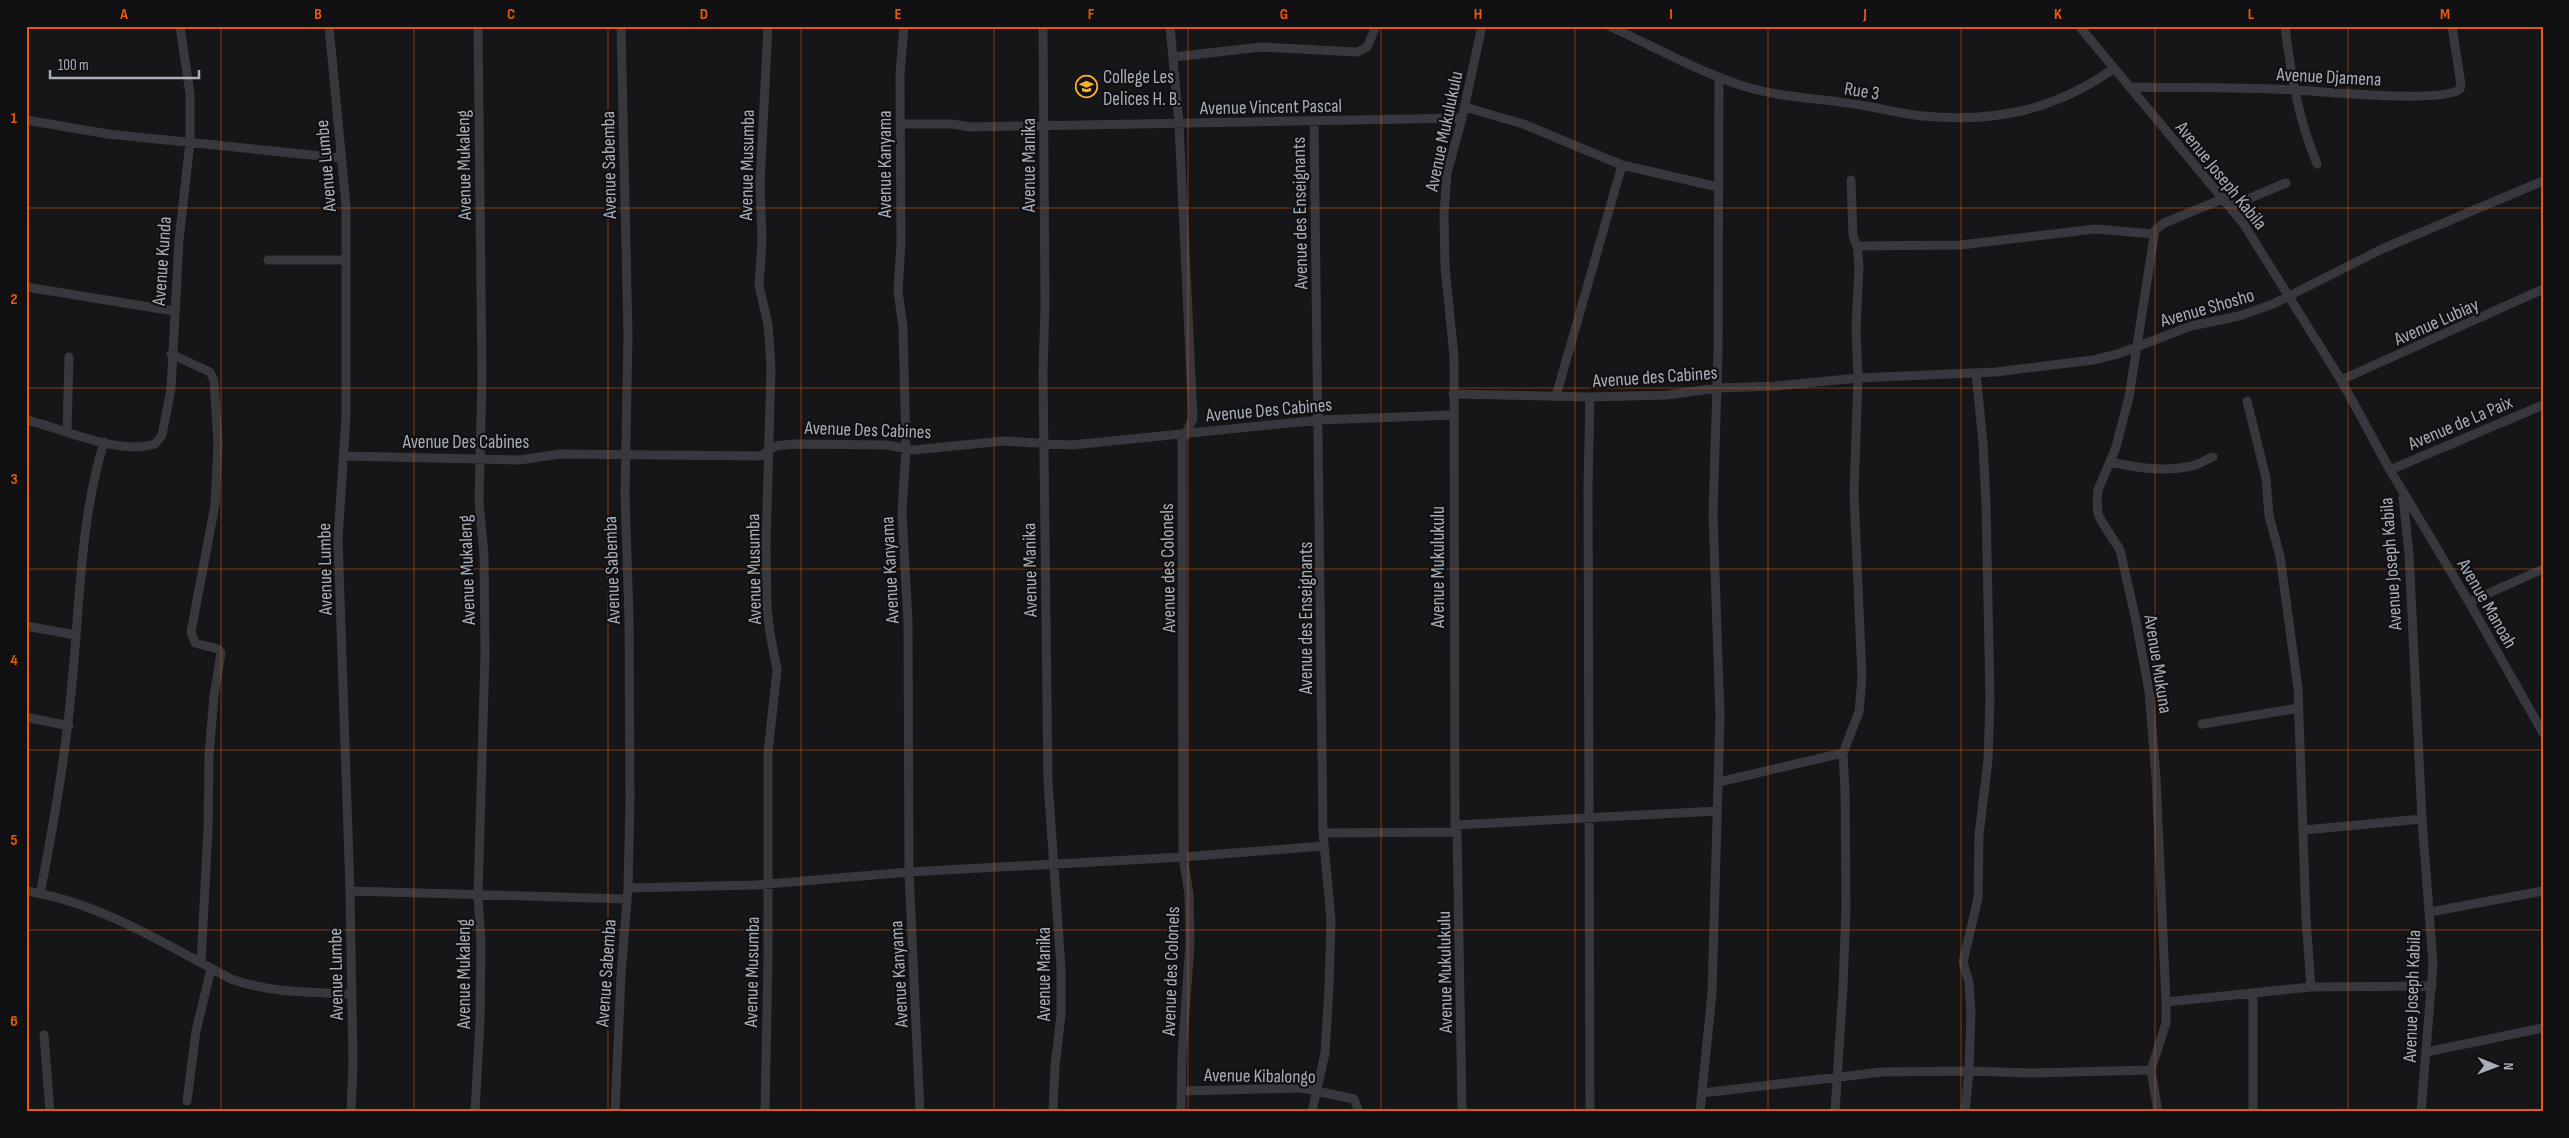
<svg xmlns="http://www.w3.org/2000/svg" width="2569" height="1138" font-family="'Sofia Sans Condensed',sans-serif">
  <rect width="100%" height="100%" fill="#161618"/>
  <g fill="none" stroke-linecap="round" stroke-linejoin="round">
    <!-- minor -->
    <path stroke="#37383d" stroke-width="9" d="M329,26L346,206V416L338,539L350,891L353,1064L351,1112
      M904,26L900,74L901,243L898,291L903,327L906,449L902,513L908,622L909,872L920,1112
      M1043,26L1045,306L1043,372L1048,782L1061,968V1015L1055,1066L1053,1112
      M1170,26L1179,124L1193,419L1182,440L1183,857L1189,894L1190,943L1182,1056L1181,1112
      M1609,26C1653,46 1695,70 1740,85C1779,98 1820,98 1860,105C1881,108 1901,114 1923,116C1994,123 2055,110 2113,69
      M2079,26L2243,223L2341,380L2390,470L2469,602L2543,733
      M2285,26C2291,75 2298,118 2317,164
      M1174,57L1261,47L1357,52L1367,47L1376,26
      M2131,87C2185,88 2240,87 2294,90C2321,91 2444,104 2460,89L2461,85L2452,26
      M1465,107L1523,124L1622,165L1718,187
      M26,120L108,134L340,158
      M901,124H952L970,127L1462,118
      M2231,206L2286,183
      M1857,246L1961,245L2095,229L2154,234
      M268,260H346
      M26,287L174,311
      M171,354L210,372L214,381L218,443L215,505L191,632L195,643L218,649L221,653L214,696L209,755L208,830L201,963
      M2341,380L2543,289
      M1453,394L1590,397L1667,395L1717,388L1776,386L1858,378L1996,372L2093,360L2118,354L2191,326L2239,316L2273,304L2382,249L2543,181
      M1556,396L1622,165
      M2247,401L2266,478L2269,516L2280,556L2298,689L2306,919L2311,987
      M26,420C63,428 118,456 155,444L162,435L171,389L179,240L190,142V94L180,26
      M67,432L69,357
      M344,456L519,460L561,454L760,456L776,446L793,444L887,445L914,450L1003,441L1072,445L1319,420L1453,415
      M2110,462C2134,467 2162,472 2187,467C2196,466 2205,460 2213,457
      M2390,470L2543,405
      M2403,497L2409,554L2422,819L2433,964L2421,1112
      M2469,602L2543,569
      M26,626L76,635
      M26,717L69,726
      M2202,724L2299,708
      M1719,782L1843,753
      M1455,825L1717,811
      M2304,830L2422,819
      M1323,833L1457,832
      M628,888L756,885L909,872L1183,857L1323,846
      M26,891C99,902 167,945 231,979C270,993 309,992 350,994
      M350,891L627,899
      M40,894C54,823 66,754 72,683C80,603 80,520 104,442
      M2430,912L2543,891
      M2253,993V1112
      M2166,1002L2311,987L2432,986
      M44,1035L50,1112
      M2426,1052L2543,1028
      M1181,1091L1302,1088L1354,1099L1359,1112
      M1702,1093L1882,1072L1969,1071L2031,1073L2151,1070
      M187,1101L196,1031L211,969
      M475,1112L480,1021L481,942L478,895L485,655L484,555L479,502L482,377L478,26
      M615,1112L621,975L628,888L630,800L629,619L625,494L628,336L621,26
      M765,1112L768,958V752L777,670L770,633L767,607L766,545L771,367L768,324L759,286L762,239L760,184L768,26
      M1312,1112L1325,1053L1329,987L1331,920L1323,833L1314,122
      M1464,1112L1462,1108L1457,832L1455,825L1454,356L1445,267L1444,214L1447,173L1462,118L1482,26
      M1590,1112L1588,486L1590,397
      M1700,1112L1712,993L1720,717L1713,514L1718,354L1719,78
      M1835,1112L1843,988L1846,907L1845,790L1843,753L1859,712L1862,678L1854,493L1858,378L1856,329L1859,266L1857,246L1853,236L1851,180
      M1965,1112L1969,1071L1971,1013L1969,983L1963,962L1978,898L1979,835L1988,760L1990,699L1986,504L1983,443L1976,373
      M2158,1112L2151,1070L2166,1023V1002L2156,777L2149,691L2135,616L2120,550L2102,522L2098,514L2097,501L2098,490L2116,447L2129,397L2155,230L2164,223L2225,198"/>
  </g>
  <!-- grid -->
  <path fill="none" stroke="#e8590c" stroke-width="1" stroke-opacity="0.55" d="M221,26V1112M414,26V1112M608,26V1112M801,26V1112M994,26V1112M1188,26V1112M1381,26V1112M1575,26V1112M1768,26V1112M1961,26V1112M2155,26V1112M2348,26V1112M26,208H2543M26,388H2543M26,569H2543M26,750H2543M26,930H2543"/>
  <!-- icons -->
  <defs>
    <symbol id="school-ring" viewBox="-11 -11 22 22"><circle r="9.5" fill="#111113" stroke="#f2b134" stroke-width="1.5"/><path d="M0-5L7-2L0 1L-7-2ZM-4 1L0 2.5L4 1V4Q0 6-4 4Z" fill="#f2b134"/></symbol>
  </defs>
  <g fill-rule="evenodd">
    <use href="#school-ring" x="1074" y="74" width="25" height="25"/>
  </g>
  <g text-anchor="middle" stroke-width="4.5" stroke-linejoin="round" paint-order="stroke">
    <!-- poi labels -->
    <g font-size="19" fill="#a8adb8" stroke="#111113" text-anchor="start">
      <text x="1103" y="83">College Les<tspan x="1103" dy="22">Delices H. B.</tspan></text>
    </g>
    <!-- street labels -->
    <g font-size="19" fill="#a8adb8" stroke="#111113">
      <text transform="translate(2329 76) rotate(3)" y="7">Avenue Djamena</text>
      <text transform="translate(1862 90) rotate(9)" y="7">Rue 3</text>
      <text transform="translate(1271 106) rotate(-1)" y="7">Avenue Vincent Pascal</text>
      <text transform="translate(1443 131) rotate(-78)" y="7">Avenue Mukulukulu</text>
      <text transform="translate(884 164) rotate(-90)" y="7">Avenue Kanyama</text>
      <text transform="translate(463 165) rotate(-91)" y="7">Avenue Mukaleng</text>
      <text transform="translate(608 165) rotate(-91)" y="7">Avenue Sabemba</text>
      <text transform="translate(746 165) rotate(-89)" y="7">Avenue Musumba</text>
      <text transform="translate(1028 165) rotate(-90)" y="7">Avenue Manika</text>
      <text transform="translate(325 166) rotate(-95)" y="7">Avenue Lumbe</text>
      <text transform="translate(2222 175) rotate(51)" y="7">Avenue Joseph Kabila</text>
      <text transform="translate(1299 213) rotate(-91)" y="7">Avenue des Enseignants</text>
      <text transform="translate(161 261) rotate(-86)" y="7">Avenue Kunda</text>
      <text transform="translate(2207 307) rotate(-16)" y="7">Avenue Shosho</text>
      <text transform="translate(2436 321) rotate(-24)" y="7">Avenue Lubiay</text>
      <text transform="translate(1655 376) rotate(-4)" y="7">Avenue des Cabines</text>
      <text transform="translate(1269 409) rotate(-5)" y="7">Avenue Des Cabines</text>
      <text transform="translate(2460 422) rotate(-23)" y="7">Avenue de La Paix</text>
      <text transform="translate(868 429) rotate(2)" y="7">Avenue Des Cabines</text>
      <text x="466" y="448">Avenue Des Cabines</text>
      <text transform="translate(2390 564) rotate(-94)" y="7">Avenue Joseph Kabila</text>
      <text transform="translate(1437 567) rotate(-90)" y="7">Avenue Mukulukulu</text>
      <text transform="translate(1167 568) rotate(-91)" y="7">Avenue des Colonels</text>
      <text transform="translate(324 569) rotate(-91)" y="7">Avenue Lumbe</text>
      <text transform="translate(753 569) rotate(-91)" y="7">Avenue Musumba</text>
      <text transform="translate(466 570) rotate(-92)" y="7">Avenue Mukaleng</text>
      <text transform="translate(611 570) rotate(-92)" y="7">Avenue Sabemba</text>
      <text transform="translate(889 570) rotate(-93)" y="7">Avenue Kanyama</text>
      <text transform="translate(1029 570) rotate(-91)" y="7">Avenue Manika</text>
      <text transform="translate(2488 603) rotate(60)" y="7">Avenue Manoah</text>
      <text transform="translate(1305 618) rotate(-90)" y="7">Avenue des Enseignants</text>
      <text transform="translate(2159 664) rotate(81)" y="7">Avenue Mukuna</text>
      <text transform="translate(1170 971) rotate(-88)" y="7">Avenue des Colonels</text>
      <text transform="translate(751 972) rotate(-89)" y="7">Avenue Musumba</text>
      <text transform="translate(1444 972) rotate(-91)" y="7">Avenue Mukulukulu</text>
      <text transform="translate(605 973) rotate(-86)" y="7">Avenue Sabemba</text>
      <text transform="translate(335 974) rotate(-91)" y="7">Avenue Lumbe</text>
      <text transform="translate(463 974) rotate(-90)" y="7">Avenue Mukaleng</text>
      <text transform="translate(898 974) rotate(-93)" y="7">Avenue Kanyama</text>
      <text transform="translate(1043 974) rotate(-90)" y="7">Avenue Manika</text>
      <text transform="translate(2411 996) rotate(-88)" y="7">Avenue Joseph Kabila</text>
      <text transform="translate(1260 1075) rotate(1)" y="7">Avenue Kibalongo</text>
    </g>
  </g>
  <!-- border -->
  <rect width="2569" height="1138" fill="none" stroke="#111113" stroke-width="55"/>
  <!-- north arrow -->
  <g transform="translate(2496 1066) rotate(91)" stroke="#111113" stroke-width="4" paint-order="stroke">
  <path d="M0-4L9 19L0 12L-9 19Z" fill="#a8adb8"/>
  <text y="-8" font-size="14" font-weight="bold" text-anchor="middle" fill="#a8adb8">N</text>
  </g>
  <!-- scale -->
  <path d="M50 70v8h149v-8" fill="none" stroke="#a8adb8" stroke-width="2.5"/>
  <text x="58" y="70" font-size="15" fill="#a8adb8" stroke="#111113" stroke-width="4" paint-order="stroke">100 m</text>
  <rect x="28" y="28" width="2514" height="1082" fill="none" stroke="#e8590c" stroke-width="2"/>
  <g font-size="16" text-anchor="middle" font-weight="bold" fill="#e8590c">
    <text x="124" y="19">A</text>
    <text x="318" y="19">B</text>
    <text x="511" y="19">C</text>
    <text x="704" y="19">D</text>
    <text x="898" y="19">E</text>
    <text x="1091" y="19">F</text>
    <text x="1284" y="19">G</text>
    <text x="1478" y="19">H</text>
    <text x="1671" y="19">I</text>
    <text x="1865" y="19">J</text>
    <text x="2058" y="19">K</text>
    <text x="2251" y="19">L</text>
    <text x="2445" y="19">M</text>
    <text x="14" y="123">1</text>
    <text x="14" y="304">2</text>
    <text x="14" y="484">3</text>
    <text x="14" y="665">4</text>
    <text x="14" y="845">5</text>
    <text x="14" y="1026">6</text>
  </g>
</svg>
